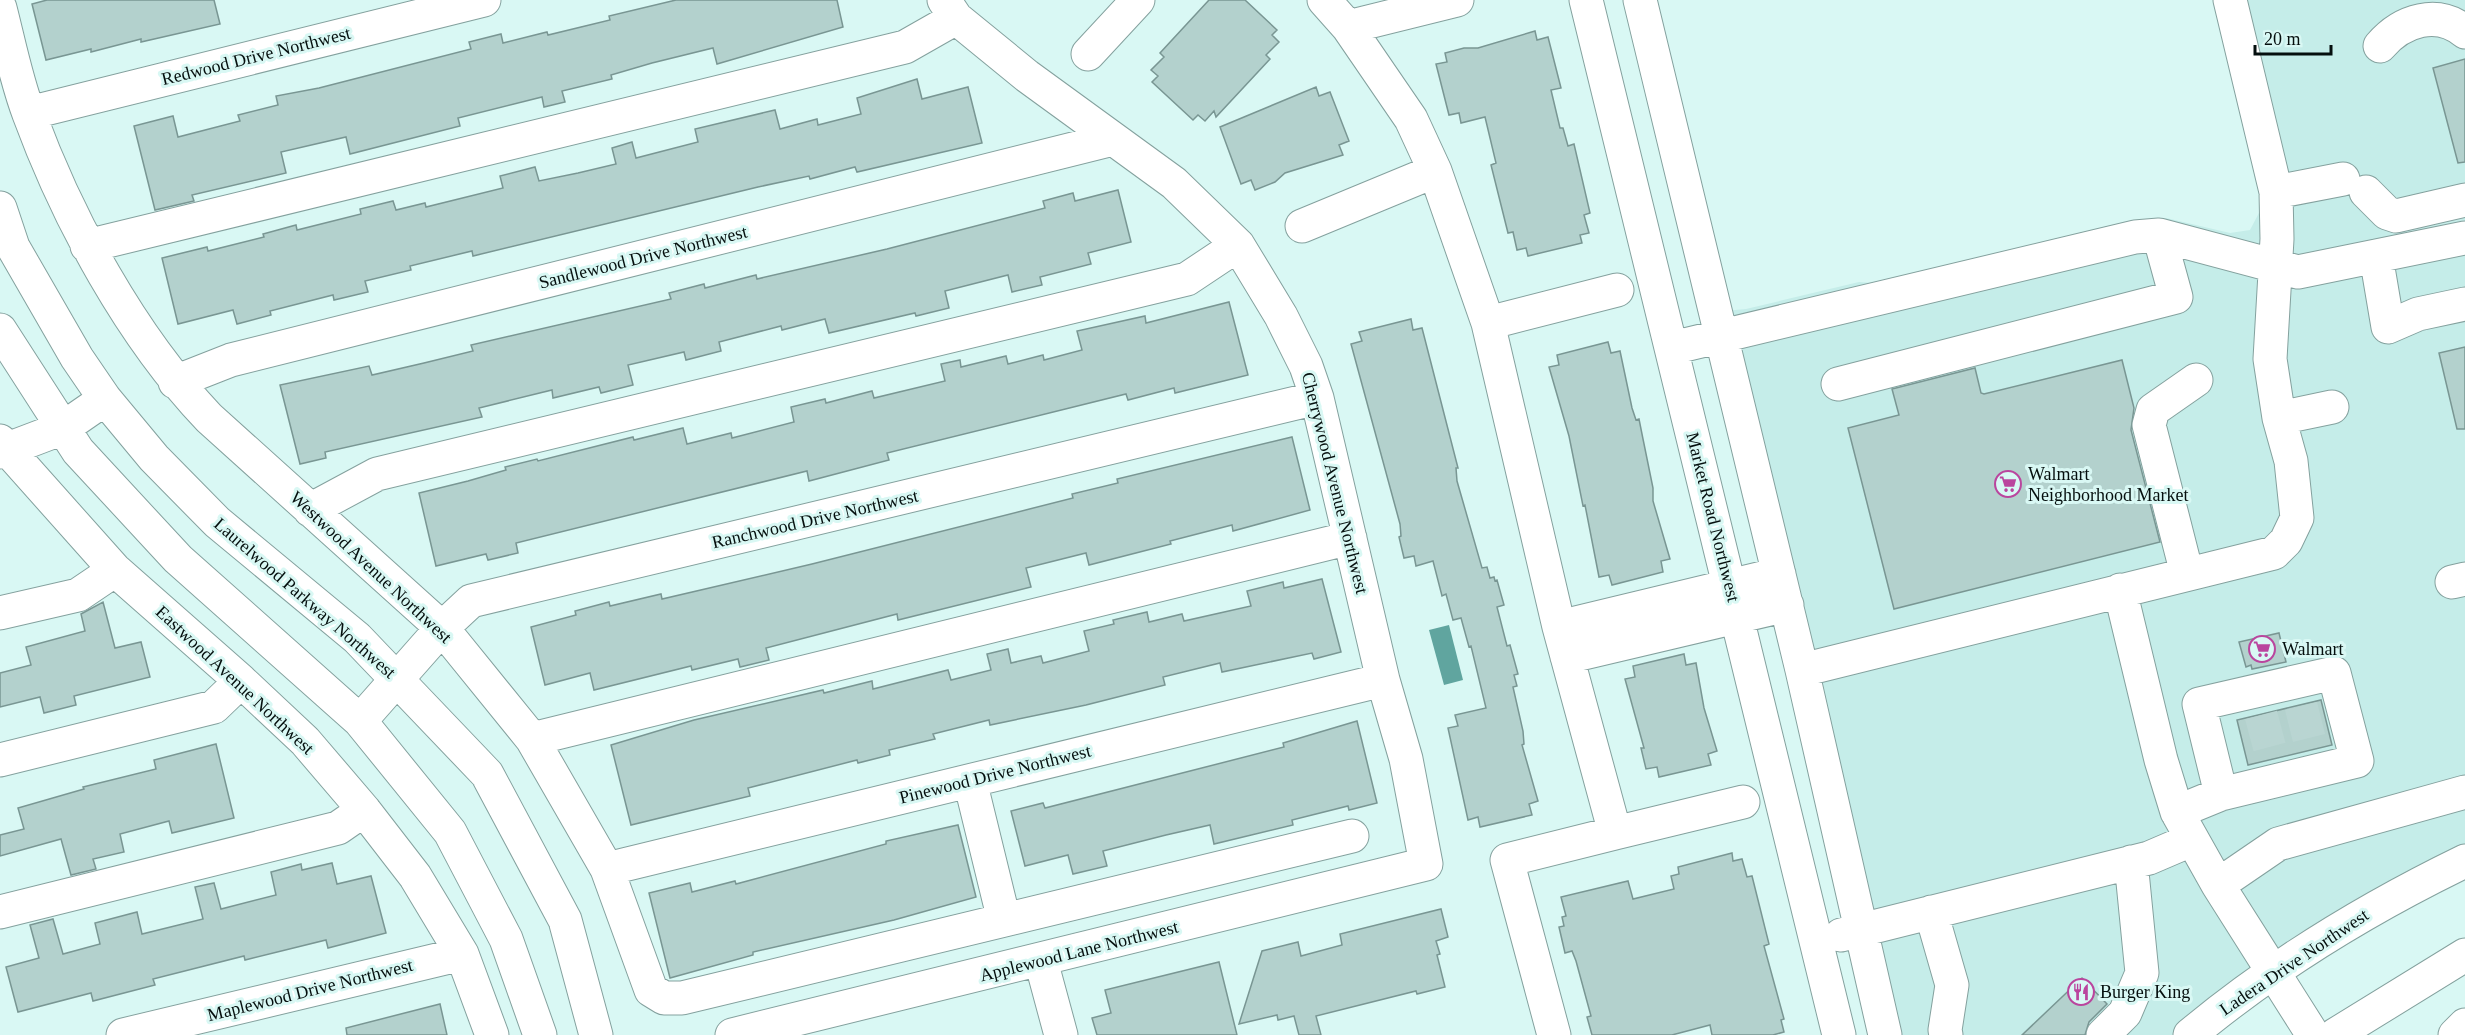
<svg xmlns="http://www.w3.org/2000/svg" width="2465" height="1035" font-family="'Times New Roman',serif">
  <rect width="100%" height="100%" fill="#d9f8f4"/>
  <!-- built -->
  <path fill="#c5ede9" d="M2214,0H2465V848L2215,1002L2172,1035H1898L1724,311L1746,309L1859,282L1873,283L2120,223L2166,218L2230,233L2250,230L2260,211V181Z"/>
  <!-- water -->
  <path fill="#60a59f" d="M1449,625L1463,680L1444,685L1429,630Z"/>
  <!-- building -->
  <path fill="#b3d1cd" stroke="#799693" stroke-width="1.5" d="M47,0H214L220,24L141,42V39L91,52V49L46,60L32,4Z
    M676,0H837L843,27L717,64L713,48L652,63L611,75L612,79L562,91L565,102L544,107L542,97L458,118L460,126L350,154L346,137L281,152L286,173L192,195L194,201L155,210L134,126L173,116L178,137L240,121L238,115L278,105L276,96L319,88L471,49L469,42L501,34L503,43L547,32L548,35L610,20L609,16Z
    M1209,0H1245L1277,30L1272,35L1279,42L1266,55L1270,59L1216,117L1214,111L1205,121L1198,115L1193,120L1152,82L1158,76L1151,70L1164,57L1160,53Z
    M1535,31L1537,40L1548,37L1561,88L1551,90L1560,128H1563L1568,146L1574,144L1590,213L1584,215L1589,233L1580,235L1582,243L1528,256L1526,248L1517,250L1513,232L1508,233L1491,165L1496,163L1485,117L1461,123L1459,113L1449,115L1436,64L1447,62L1445,53L1464,48H1478Z
    M2465,59V162L2458,163L2433,68Z
    M917,79L922,99L968,87L982,143L857,172L855,167L810,179L809,176L758,187L473,256L472,251L410,266L411,270L365,281L368,292L334,300L333,295L270,311L271,315L237,324L233,310L178,324L162,258L207,247L208,251L264,237L263,234L296,225L297,230L361,214L360,209L393,201L396,210L425,203L426,207L503,188L500,176L535,167L539,181L578,173L616,164L612,148L632,142L636,158L698,142L695,129L775,110L780,129L817,119L818,125L861,114L857,98Z
    M1316,87L1319,96L1330,92L1349,141L1339,145L1343,155L1285,173L1275,182L1255,190L1251,180L1241,184L1220,127Z
    M1118,190L1131,242L1088,253L1091,264L1040,277L1042,285L1012,292L1008,275L945,291L949,308L916,316L915,313L829,333L825,319L782,330L781,326L719,342L721,351L686,360L684,352L628,365L633,385L601,393L599,387L553,398L552,390L479,408L482,417L325,452L326,458L300,464L280,385L369,366L372,375L424,363L473,351L471,345L671,299L669,293L704,284L705,288L756,275L757,279L887,249L1045,208L1043,201L1073,193L1075,201Z
    M1229,302L1248,375L1175,393L1174,388L1128,400L1126,394L887,453L889,460L809,481L807,471L516,543L518,553L488,560L486,554L436,566L419,493L468,481L506,470L505,467L537,459L538,461L633,437L634,440L683,428L687,444L731,433L732,438L794,422L791,407L825,399L826,403L872,391L874,398L945,381L941,364L960,360L961,367L1006,356L1008,364L1043,355L1044,360L1082,350L1077,331L1145,316L1146,323Z
    M1411,319L1413,330L1422,328L1458,468H1456L1457,481L1482,568L1487,567L1490,578L1494,577L1495,581L1497,580L1504,605L1497,607L1507,646L1510,645L1518,674L1514,675L1517,686L1513,687L1523,731L1524,744L1522,745L1538,801L1529,804L1532,815L1480,827L1478,817L1468,820L1448,728L1458,726L1455,715L1486,708L1471,646L1469,647L1461,618L1453,620L1446,594L1442,596L1433,561L1416,566L1414,556L1404,558L1399,537L1401,536L1400,524L1351,344L1362,341L1359,332Z
    M1608,342L1611,353L1620,351L1632,408L1636,420L1639,419L1643,439L1653,488V501L1670,559L1661,561L1663,572L1612,585L1609,575L1599,577L1585,505L1583,506L1569,436L1549,367L1559,365L1557,355Z
    M2465,347V429H2457L2439,353Z
    M2122,360L2134,408L2131,430L2160,542L1894,609L1848,428L1899,415L1892,389L1975,368L1981,393L1984,394Z
    M1292,437L1310,510L1233,531L1232,525L1170,541L1171,544L1089,565L1086,553L1026,568L1031,587L898,620L897,614L766,648L769,660L740,667L738,659L692,670L691,666L594,690L590,673L545,685L531,627L576,615L575,611L609,602L610,606L661,594L662,599L812,564L1073,498L1072,494L1118,483L1117,479Z
    M1322,579L1341,652L1314,659L1312,653L1222,672L1220,663L1163,677L1165,685L1086,705L990,725L989,720L933,734L935,739L889,750L890,755L858,763L857,760L748,788L750,796L631,825L611,745L694,720L823,690L824,693L872,681L873,689L948,670L951,680L991,670L987,654L1008,649L1011,663L1041,656L1043,663L1089,651L1084,631L1114,624L1113,620L1147,612L1149,622L1182,614L1184,621L1251,606L1247,591L1283,582L1284,588Z
    M103,602L115,648L141,642L150,677L74,696L76,705L44,713L40,697L0,707V673L31,665L26,647L85,631L81,614Z
    M2279,633L2286,662L2252,669L2251,665L2246,667L2239,642Z
    M1684,654L1686,665L1696,663L1704,708L1717,751L1708,754L1711,765L1659,777L1657,767L1646,769L1641,748H1644L1625,679L1635,677L1633,666Z
    M2321,700L2332,745L2248,765L2237,720Z
    M1357,721L1377,803L1349,810L1348,806L1292,820L1293,825L1214,844L1210,825L1166,835L1103,851L1107,866L1073,874L1068,855L1025,866L1011,811L1043,803L1045,808L1284,747L1283,743Z
    M216,744L234,818L172,833L169,821L120,834L124,852L93,859L96,869L71,875L61,839L0,856V835L24,829L18,808L84,789L83,787L156,769L154,760Z
    M958,825L976,897L894,920L753,952V955L670,978L649,893L690,883L692,892L735,881L736,884L886,844V841Z
    M1732,853L1733,861L1742,859L1747,877L1752,876L1769,944L1764,946L1784,1019L1781,1020L1784,1032L1773,1035H1712L1710,1025L1672,1035H1592L1587,1017L1591,1016L1576,961L1572,951L1565,953L1559,927L1564,926L1562,917L1566,916L1561,897L1628,881L1633,899L1674,889L1671,876L1679,874L1678,867Z
    M332,863L337,884L371,876L386,933L328,948L326,940L245,960L244,956L153,979L155,985L93,1001L91,993L18,1012L6,967L39,958L30,925L53,919L63,954L100,944L95,923L137,912L142,934L203,919L195,887L214,883L221,909L276,895L271,872L301,864L302,870Z
    M1441,909L1448,937L1436,941L1440,954L1437,955L1445,987L1417,994L1416,991L1316,1016L1321,1035H1299L1294,1016L1278,1020L1277,1015L1239,1024L1262,951L1298,942L1301,956L1342,945L1340,934Z
    M1219,962L1237,1035H1097L1092,1018L1111,1013L1105,990Z
    M2082,978L2107,1004L2089,1022L2085,1035H2022Z
    M440,1004L447,1035H347L346,1028Z"/>
  <g fill="none" stroke-linecap="round" stroke-linejoin="round">
    <!-- minor-tunnel -->
    <path stroke="#b9d5d2" stroke-width="33" stroke-dasharray="33 16" stroke-linecap="butt" d="M2301,706L2312,750
      M2261,715L2273,760"/>
    <defs>
      <path id="minor" d="M1324,0L1348,27L1411,119L1435,171L1488,323L1559,627L1615,833L1507,860L1554,1035
        M1586,0L1839,1035
        M1640,0L1802,670L1885,1035
        M0,8C9,43 16,80 29,114C68,220 131,336 209,418L442,628L532,739L607,869L651,990L664,998H682L1352,836
        M1348,27L1457,0
        M2380,46C2402,20 2438,9 2465,32
        M1088,54L1138,0
        M29,113L484,0
        M2276,192L2343,179
        M2366,192L2387,213L2396,216L2465,200
        M0,208L13,247L77,358L105,399L154,458L217,522L357,638L487,774L565,920L596,1035
        M1302,226L1435,171
        M87,246L905,47L956,18
        M2376,256L2388,327L2418,314L2465,304
        M1488,323L1617,290
        M0,330L78,451L178,559L360,721L450,832L506,939L540,1035
        M1672,348L2135,237L2159,235L2298,272L2465,238
        M175,382L231,360L1113,139
        M1838,384L2176,297L2159,235
        M2279,418L2332,407
        M0,441L115,570L241,681L305,741L364,810L415,876L462,954L492,1035
        M0,452L63,428L105,399
        M310,510L377,474L1187,279L1238,245
        M2187,574L2149,425L2153,410L2196,380
        M2452,582L2465,579
        M2120,590L2161,760L2177,812L2218,885
        M0,613L78,595L115,570
        M1559,627L1779,574
        M1567,657L1787,605
        M1802,670L2274,553L2286,541L2297,518L2291,461L2279,418L2270,359L2277,239L2276,192L2230,0
        M360,721L442,628L471,601L1317,398
        M532,739L1350,538
        M0,760L214,707L241,681
        M970,781L1004,920
        M2177,812L2221,794L2357,761L2334,673L2199,704L2221,794
        M1615,833L1743,802
        M607,869L1383,680
        M0,912L338,828L364,810
        M1931,912L1952,985L1945,1030L1946,1035
        M1841,935L2149,858L2191,840
        M1041,961L1061,1035
        M123,1035L462,954
        M732,1035L1426,864L1406,759L1383,680L1317,398L1306,366L1281,316L1238,245L1174,183L1027,76L956,18L944,0
        M2103,1035L2125,1013L2142,973L2131,862
        M2313,1035L2218,885L2278,844L2465,792
        M2455,1035L2465,1025"/>
      <path id="major" d="M2190,1035C2274,965 2366,909 2465,861
        M2335,1035L2465,955"/>
    </defs>
    <!-- minor casing -->
    <use href="#minor" stroke="#84a19e" stroke-width="35"/>
    <!-- major casing -->
    <use href="#major" stroke="#84a19e" stroke-width="35"/>
    <!-- minor -->
    <use href="#minor" stroke="#fff" stroke-width="33"/>
    <!-- major -->
    <use href="#major" stroke="#fff" stroke-width="33"/>
  </g>
  <!-- icons -->
  <defs>
    <symbol id="supermarket-ring" viewBox="-11 -11 22 22"><circle r="9.5" fill="#d9f8f4" stroke="#ba459e" stroke-width="1.5"/><path d="M-6-5.5h2.5l.6 2H6L4.5 2H-2.5L-4.4-4H-6ZM-1.5 3.2a1.3 1.3 0 1 0 .1 0ZM3 3.2a1.3 1.3 0 1 0 .1 0Z" fill="#ba459e"/></symbol>
    <symbol id="restaurant-ring" viewBox="-11 -11 22 22"><circle r="9.5" fill="#d9f8f4" stroke="#ba459e" stroke-width="1.5"/><path d="M-5-6h1v4h1v-4h1v4h1v-4h1v5L-1.5 .5V6h-2V.5L-5-1ZM5-6V6H3V1.5H1.5Q1.5-4 5-6Z" fill="#ba459e"/></symbol>
  </defs>
  <g fill-rule="evenodd">
    <use href="#supermarket-ring" x="1993" y="469" width="30" height="30"/>
    <use href="#supermarket-ring" x="2247" y="634" width="30" height="30"/>
    <use href="#restaurant-ring" x="2066" y="977" width="30" height="30"/>
  </g>
  <g text-anchor="middle" stroke-width="6" stroke-linejoin="round" paint-order="stroke">
    <!-- street labels -->
    <g font-size="18" fill="#050f0e" stroke="#d9f8f4">
      <text transform="translate(256 56) rotate(-14)" y="6">Redwood Drive Northwest</text>
      <text transform="translate(643 257) rotate(-14)" y="6">Sandlewood Drive Northwest</text>
      <text transform="translate(1335 483) rotate(76)" y="6">Cherrywood Avenue Northwest</text>
      <text transform="translate(1713 517) rotate(76)" y="6">Market Road Northwest</text>
      <text transform="translate(815 519) rotate(-13)" y="6">Ranchwood Drive Northwest</text>
      <text transform="translate(371 567) rotate(43)" y="6">Westwood Avenue Northwest</text>
      <text transform="translate(305 598) rotate(41)" y="6">Laurelwood Parkway Northwest</text>
      <text transform="translate(235 680) rotate(43)" y="6">Eastwood Avenue Northwest</text>
      <text transform="translate(995 774) rotate(-14)" y="6">Pinewood Drive Northwest</text>
      <text transform="translate(1079 951) rotate(-14)" y="6">Applewood Lane Northwest</text>
      <text transform="translate(2294 962) rotate(-34)" y="6">Ladera Drive Northwest</text>
      <text transform="translate(310 990) rotate(-14)" y="6">Maplewood Drive Northwest</text>
    </g>
    <!-- poi labels -->
    <g font-size="18" fill="#050f0e" stroke="#d9f8f4" text-anchor="start">
      <text x="2028" y="480">Walmart<tspan x="2028" dy="21">Neighborhood Market</tspan></text>
      <text x="2282" y="655">Walmart</text>
      <text x="2100" y="998">Burger King</text>
    </g>
  </g>
  <!-- scale -->
  <path d="M2255 45v9h76v-9" fill="none" stroke="#050f0e" stroke-width="3"/>
  <text x="2264" y="45" font-size="18" fill="#050f0e" stroke="#d9f8f4" stroke-width="4.5" paint-order="stroke">20 m</text>
</svg>
